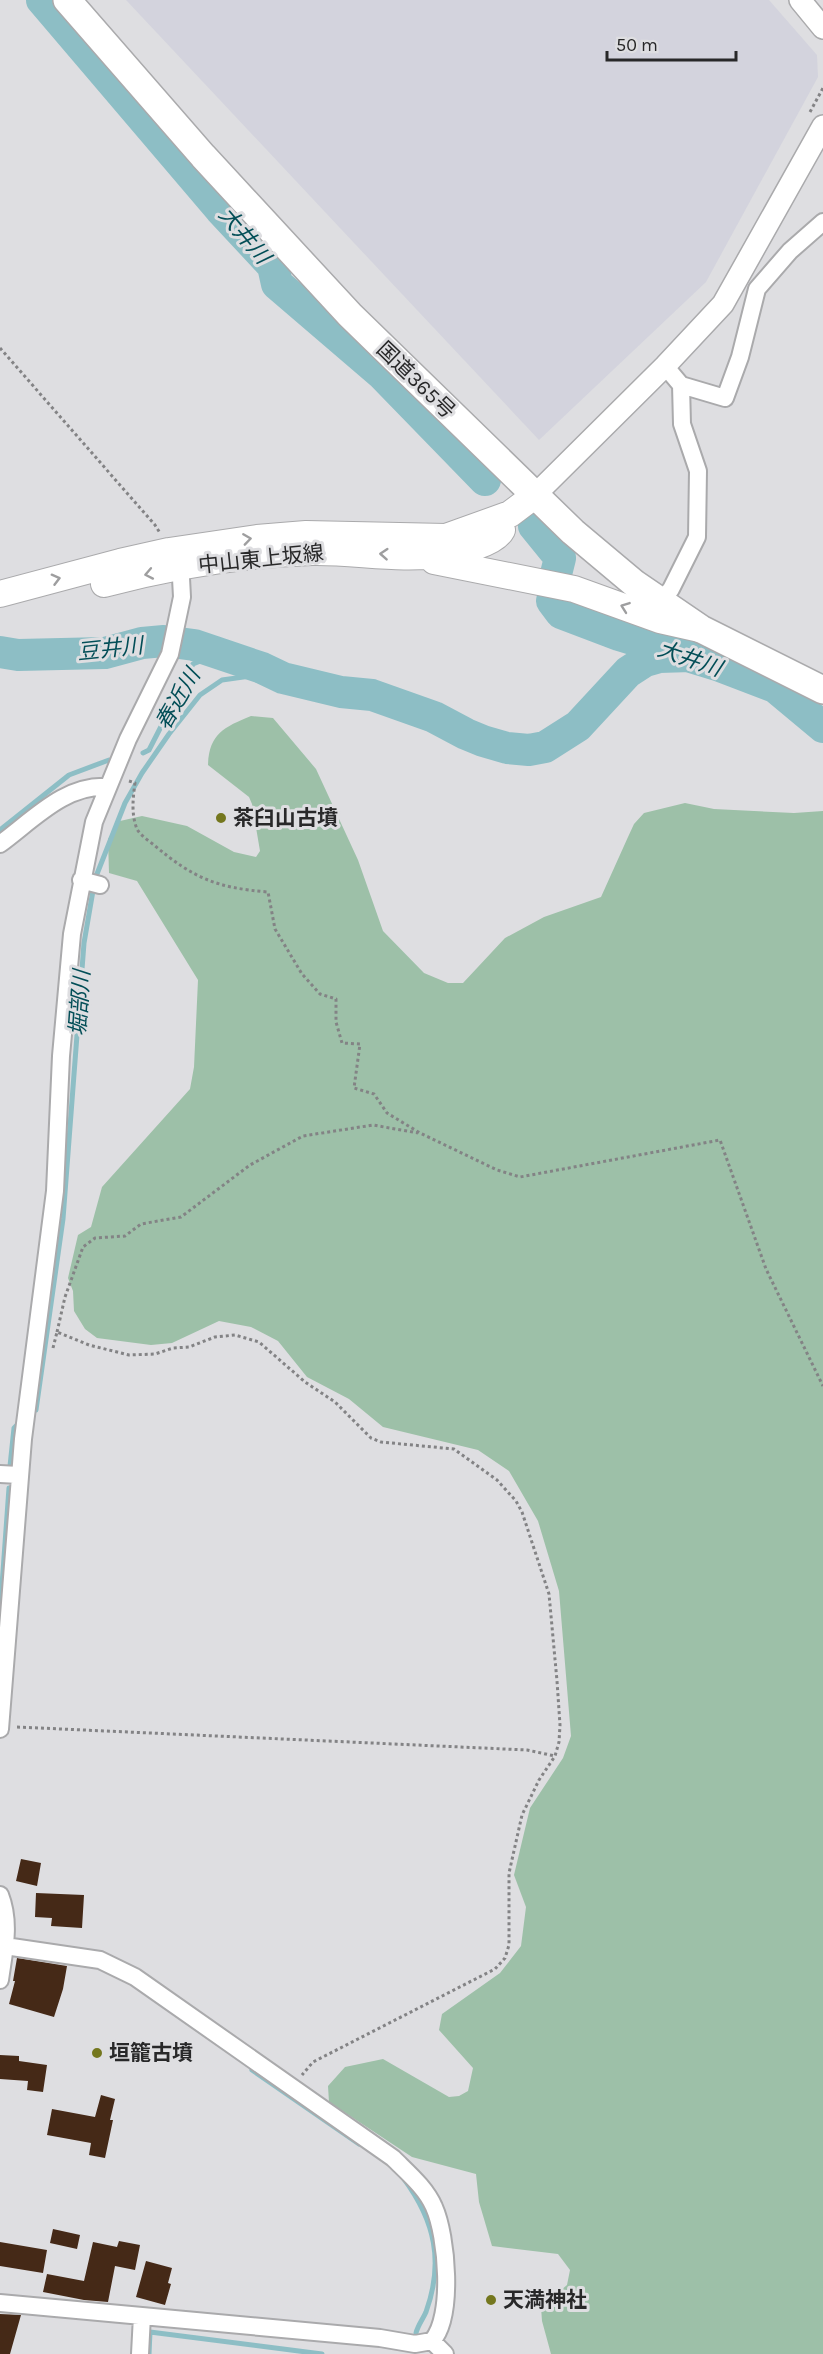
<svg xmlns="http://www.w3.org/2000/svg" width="823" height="2354" font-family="Karla,'Noto Sans JP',sans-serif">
  <rect width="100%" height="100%" fill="#dedee1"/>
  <!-- built -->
  <path fill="#d3d3dd" d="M126,0H769L817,55L818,77L706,282L539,440Z"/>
  <!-- green -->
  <path fill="#9dc0a8" d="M251,716L273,718L316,769L358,860L383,931L424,973L448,983H463L505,938L544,917L601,897L628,837L634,824L644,813L685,803L714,809L794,813L823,811V2354H551L542,2321L541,2307L567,2285L570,2270L558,2254L492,2246L479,2202L476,2174L412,2157L329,2102L328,2086L345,2067L383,2059L449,2097L459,2096L468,2091L473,2068L439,2030L442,2014L500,1973L521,1946L526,1907L514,1875L530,1808L563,1758L571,1736L559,1591L538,1521L509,1471L478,1450L383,1427L349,1399L307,1377L278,1341L251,1327L219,1321L172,1343L151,1345L97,1338L85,1329L74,1311L73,1291L68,1278L78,1235L91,1227L102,1187L190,1089L194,1067L198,980L137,881L109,873L108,839L120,821L142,816L187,826L234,852L256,857L260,851L252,804L249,797L208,765C209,734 224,727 251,716Z"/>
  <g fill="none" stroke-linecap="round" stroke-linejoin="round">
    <!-- stream -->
    <path stroke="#8dbec5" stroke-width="5" d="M143,753L149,750L193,664L218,654
      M0,830L69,775L109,760
      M36,1410L63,1219L84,943L95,879L125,803L142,773L169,734L200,695L222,680L258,675L262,668
      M10,1466L14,1428L19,1423
      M0,1613L9,1488
      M252,2070L359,2144
      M404,2179C435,2221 444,2262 426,2312C423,2319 418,2325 416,2333
      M149,2354L150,2332L322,2354"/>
    <!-- river -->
    <path stroke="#8dbec5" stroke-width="32" d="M42,0L220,209L273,266L277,284L382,374L485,480
      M534,526L560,558L556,574
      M552,601L561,613L619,635L720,666L775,687L823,727
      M0,652L18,655L105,653L142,643L164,641L194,645L262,668L283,678L341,692L372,695L434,717L466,734L483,741L507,748L529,750L545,747L578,726L628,672L645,661L659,657L691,656"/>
  </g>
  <!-- building -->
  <path fill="#452917" d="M21,1859L41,1863L37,1886L16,1881Z
    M36,1893L84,1895L82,1928L51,1926L52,1918L35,1917Z
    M17,1958L67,1966L63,1989L54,2017L9,2004L15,1981H13Z
    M0,2055L19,2056V2061L47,2065L43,2092L27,2090L28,2081L0,2079Z
    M101,2095L115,2099L110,2120H113L105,2158L89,2155L91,2143L47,2135L52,2109L95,2117Z
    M53,2229L80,2235L77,2249L50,2243Z
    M119,2241L140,2245L135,2270L115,2266L108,2302L84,2300L43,2292L47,2274L84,2281L93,2242L117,2247Z
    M0,2242L47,2250L43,2273L0,2266Z
    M146,2261L172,2268L168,2283L171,2284L165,2305L136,2297Z
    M0,2314L21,2315L10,2354H0Z"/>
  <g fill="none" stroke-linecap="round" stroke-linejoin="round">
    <defs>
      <path id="minor" d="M681,385L725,398L740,357L757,289L790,251L823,222
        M661,602L671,589L697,537L698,471L682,424L681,385L665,366
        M0,844C33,820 65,784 108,787
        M81,880L100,885
        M0,1474L19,1475
        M0,1729L23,1439L55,1191L61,1056L72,934L94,822L128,739L170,654L182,597L181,578L173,560
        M0,1895C11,1923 4,1951 0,1980
        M5,1946L100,1960L135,1977L393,2158C408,2173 426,2188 434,2207C447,2236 454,2317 432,2341L415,2344L380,2338L142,2316L140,2354
        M0,2303L142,2316
        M432,2341L445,2354"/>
      <path id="tertiary" d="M800,0L823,28
        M534,496L665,366L723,304L823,126"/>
      <path id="primary" d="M434,561L574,589L660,620L700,629
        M104,584C171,566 242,554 312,552C355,551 401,561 444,554C459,552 495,544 502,530
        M0,594L120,562L169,551L257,538L306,534L446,537L510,514L534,496"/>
      <path id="trunk" d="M67,0L203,156L350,315L573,532L635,584L701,629L823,690"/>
    </defs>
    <!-- minor casing -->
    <use href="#minor" stroke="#aaaaac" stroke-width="20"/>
    <!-- tertiary casing -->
    <use href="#tertiary" stroke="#aaaaac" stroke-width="24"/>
    <!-- primary casing -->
    <use href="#primary" stroke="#aaaaac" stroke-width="28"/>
    <!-- trunk casing -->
    <use href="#trunk" stroke="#aaaaac" stroke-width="30"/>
    <!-- path -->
    <path stroke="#838385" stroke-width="3" stroke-dasharray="3 3" stroke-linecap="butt" d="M810,112L823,88
      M0,348L155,525L160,533
      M129,781L135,783C133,798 131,814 137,829C140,835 149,841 154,845C193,878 217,888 268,892L275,929L302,974L320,994L336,999V1022L342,1043L360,1044L354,1088L374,1094L387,1113L420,1133L497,1170L520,1177L720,1140L766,1269L823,1386
      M57,1332L65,1297L83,1247L95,1238L125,1236L141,1224L181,1217L250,1165L303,1136L373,1125L418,1133
      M53,1348L57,1332L89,1345L129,1355L155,1354L173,1348L189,1347L215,1337L235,1335L259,1342L305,1382L335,1402L371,1438L381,1442L454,1449L497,1480L516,1501L522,1512L549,1594L557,1681L560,1725L559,1742L555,1756L539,1780L522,1815L509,1873V1945L505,1958L495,1969L313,2062L302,2075
      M17,1727L527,1750L555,1756"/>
    <!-- minor -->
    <use href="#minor" stroke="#fff" stroke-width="16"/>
    <!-- tertiary -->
    <use href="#tertiary" stroke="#fff" stroke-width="21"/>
    <!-- primary -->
    <use href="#primary" stroke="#fff" stroke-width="26"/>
    <!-- trunk -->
    <use href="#trunk" stroke="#fff" stroke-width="27"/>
  </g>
  <!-- one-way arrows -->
  <defs><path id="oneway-chevron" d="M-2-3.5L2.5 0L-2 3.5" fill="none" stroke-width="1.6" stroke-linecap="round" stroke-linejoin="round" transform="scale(1.5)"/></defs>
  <g stroke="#9e9e9f">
    <use href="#oneway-chevron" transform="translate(247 539) rotate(-8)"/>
    <use href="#oneway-chevron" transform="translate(384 554) rotate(-176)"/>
    <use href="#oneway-chevron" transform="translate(149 574) rotate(169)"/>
    <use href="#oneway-chevron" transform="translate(56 579) rotate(-15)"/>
    <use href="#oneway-chevron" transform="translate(625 607) rotate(-160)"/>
  </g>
  <!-- markers -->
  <g fill="#74771e" stroke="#dedee1" stroke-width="2">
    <circle cx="221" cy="818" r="6"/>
    <circle cx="97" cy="2053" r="6"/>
    <circle cx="491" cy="2300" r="6"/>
  </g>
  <g text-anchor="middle" stroke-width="6" stroke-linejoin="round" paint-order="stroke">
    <!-- street labels -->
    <g font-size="21" fill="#282829" stroke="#dedee1">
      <text transform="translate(416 380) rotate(44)" y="7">国道365号</text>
      <text transform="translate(261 559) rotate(-6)" y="7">中山東上坂線</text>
    </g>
    <!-- poi labels -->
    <g font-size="21" font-weight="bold" fill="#282829" stroke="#dedee1" text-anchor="start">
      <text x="233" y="825">茶臼山古墳</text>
      <text x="109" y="2060">垣籠古墳</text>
      <text x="503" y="2307">天満神社</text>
    </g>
    <!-- water labels -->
    <g font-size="22" font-style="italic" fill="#034e57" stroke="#dedee1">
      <text transform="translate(245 235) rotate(50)" y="8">大井川</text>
      <text transform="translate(110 648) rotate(-6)" y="8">豆井川</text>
      <text transform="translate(690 658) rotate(19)" y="8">大井川</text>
      <text transform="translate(177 699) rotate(-60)" y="8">春近川</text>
      <text transform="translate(79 1003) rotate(-86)" y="8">堀部川</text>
    </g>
  </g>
  <!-- scale -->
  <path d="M607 51v9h129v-9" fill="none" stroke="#282829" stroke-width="3"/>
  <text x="616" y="51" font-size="18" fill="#282829" stroke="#dedee1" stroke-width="4.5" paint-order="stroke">50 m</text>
</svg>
